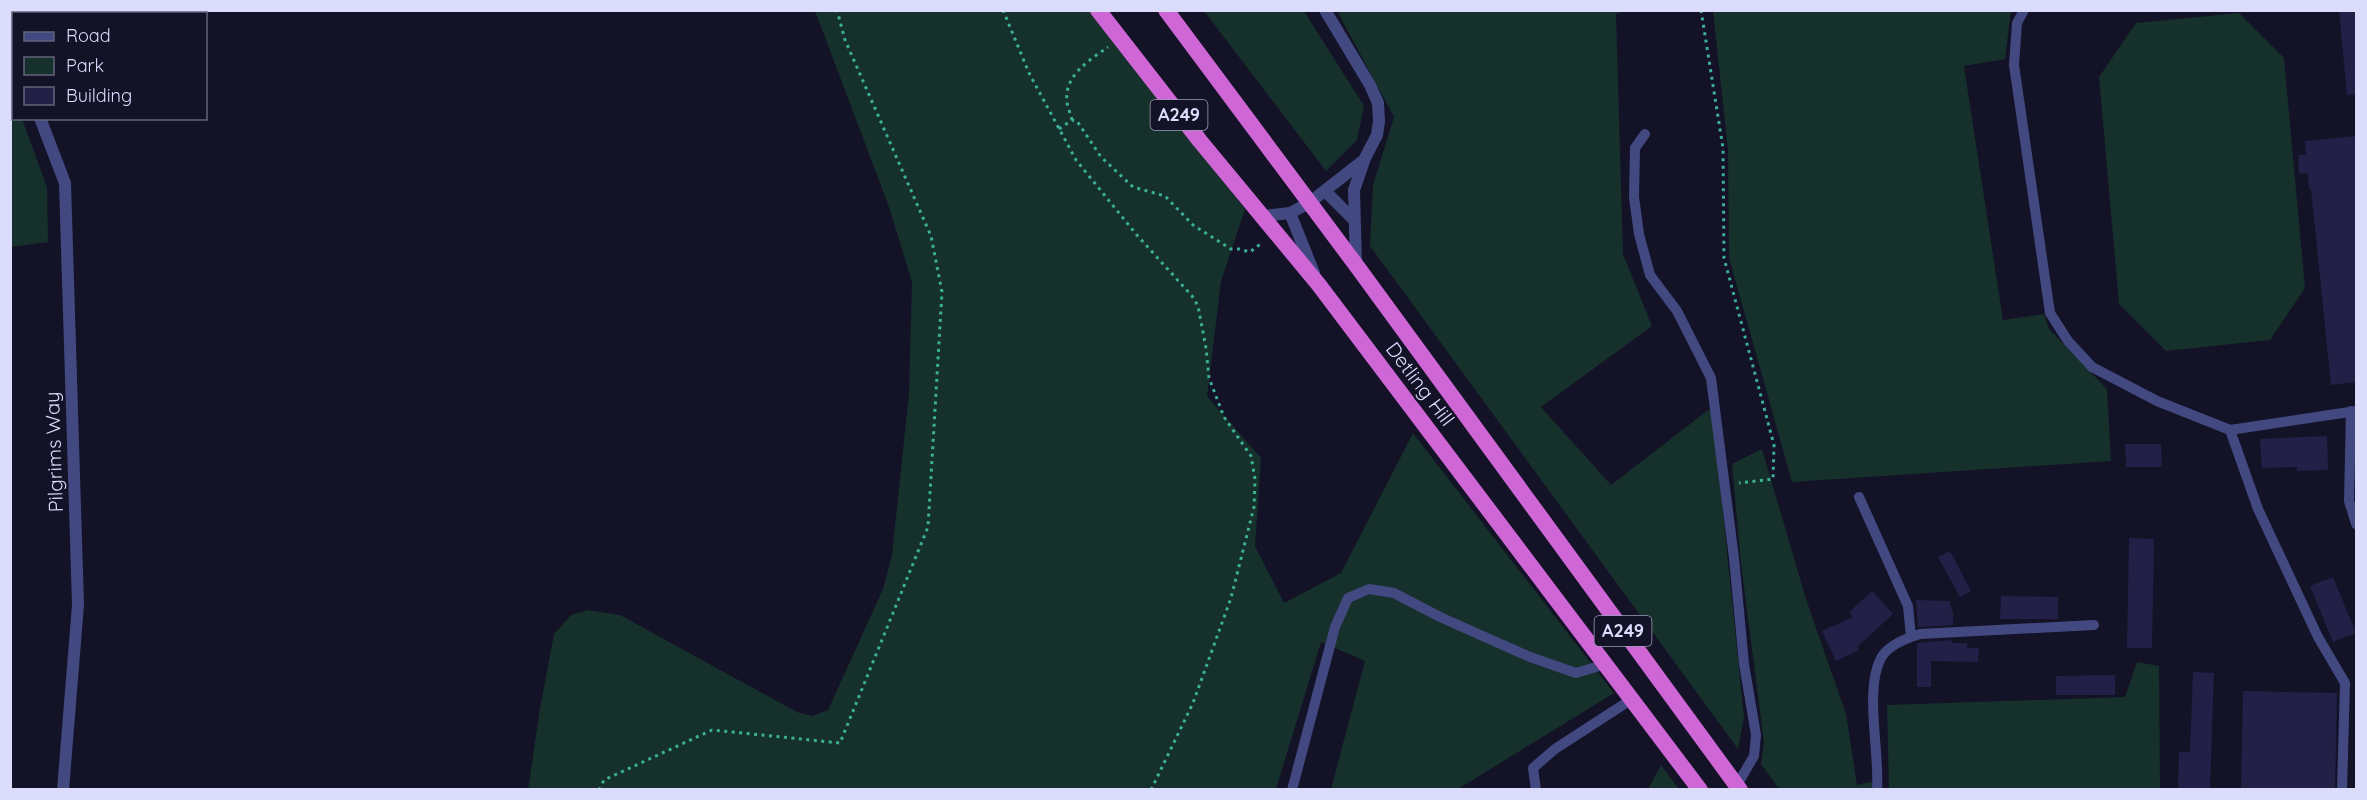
<svg xmlns="http://www.w3.org/2000/svg" width="2367" height="800" font-family="Quicksand,sans-serif">
  <rect width="100%" height="100%" fill="#131227"/>
  <!-- green -->
  <path fill="#16302b" d="M815,11H1093L1245,209L1221,281L1207,396L1261,458L1255,546L1284,603L1341,573L1413,433L1614,693L1458,789H1331L1365,661L1321,642L1276,789L528,790L540,708L554,634L571,615L588,610L620,615L797,712L812,716L828,710L883,589L892,555L909,393L912,282L889,207Z
    M1204,11H1304L1364,106L1357,140L1326,171Z
    M1337,11H1626L1616,14L1623,254L1652,326L1541,407L1611,485L1712,407L1744,717L1738,749L1370,246L1373,185L1394,117Z
    M1713,11H2011L2005,59L1964,66L2003,320L2044,314L2049,329L2107,389L2111,461L1792,482L1729,258L1728,150Z
    M2239,13L2284,58L2305,288L2270,340L2166,351L2119,304L2099,77L2136,23Z
    M10,86L13,94L14,118L22,119L47,187L48,242L11,247Z
    M1762,449L1806,599L1846,714L1857,785L1875,781L1873,789H1779L1761,764L1764,743L1741,564L1732,464Z
    M2137,662L2159,666L2160,789H1889L1887,705L2125,697Z
    M1661,765L1679,789H1648Z"/>
  <!-- building -->
  <path fill="#222046" d="M2339,10H2356V94L2347,95Z
    M2356,136V382L2331,385L2311,189H2309L2308,173L2299,174L2298,155H2306L2305,141Z
    M2327,436L2328,470L2297,471V467L2262,468L2260,439Z
    M2125,444H2161L2162,467H2126Z
    M2129,538L2154,539L2152,648H2127Z
    M1950,551L1971,591L1960,597L1938,557Z
    M2333,577L2356,633L2333,642L2310,586Z
    M1872,591L1893,614L1857,647L1859,650L1836,661L1822,631L1853,617L1849,612Z
    M2001,596L2058,597V619H2000Z
    M1916,600L1949,601L1953,612V625L1918,627Z
    M1952,640V643H1967V648H1979L1978,662L1931,661V687H1917V643Z
    M2193,672L2214,673L2210,789H2178L2179,752H2190Z
    M2115,675V695H2056V676Z
    M2243,691L2337,693L2335,789H2241Z"/>
  <g fill="none" stroke-linecap="round" stroke-linejoin="round">
    <!-- path -->
    <path stroke="#3baf97" stroke-width="3" stroke-dasharray="3 4.5" stroke-linecap="butt" d="M1003,10L1029,73L1076,160L1136,234L1192,296L1198,306L1206,348L1209,378L1224,417L1251,456L1255,479L1254,507L1231,598L1193,703L1151,790
      M1701,10L1723,148L1724,258L1774,445L1773,479L1739,483
      M1072,120C1071,114 1067,107 1067,101C1064,75 1090,60 1108,47
      M1059,129L1072,120L1077,121L1101,157L1133,187L1165,196L1193,225L1231,249H1239L1250,252L1263,242
      M599,790L604,780L712,730L840,743L928,527L942,292L931,236L845,40L837,10"/>
    <!-- service -->
    <path stroke="#424981" stroke-width="10" d="M2024,10L2017,23L2014,65L2050,313L2068,341L2092,367L2157,401L2230,430L2356,411
      M1645,134L1635,148L1634,197L1639,234L1650,275L1677,311L1711,378L1734,558L1744,664L1756,735L1754,756L1737,785
      M2351,411L2349,501L2356,524
      M2230,430L2258,509L2318,637L2345,683L2342,790
      M1859,497L1908,606L1911,637
      M1292,790L1335,627L1348,598L1369,589L1394,593L1440,617L1530,657L1576,673L1606,664
      M1536,790L1533,768L1555,749L1632,699
      M1877,790C1880,752 1864,690 1881,658C1888,645 1907,638 1920,634L2094,625"/>
    <!-- minor -->
    <path stroke="#424981" stroke-width="12" d="M10,42L14,50
      M40,118L65,183L78,605L63,790
      M1325,191L1353,219
      M1290,213L1314,273
      M1263,216L1290,213L1309,203L1364,160L1377,135L1379,121L1378,103L1370,85L1325,10
      M1356,265L1354,190L1364,161"/>
    <!-- trunk -->
    <path stroke="#ce66d6" stroke-width="16" d="M1098,10L1200,141L1319,285L1700,790
      M1166,10L1356,265L1740,790"/>
  </g>
  <g text-anchor="middle" stroke-width="4.5" stroke-linejoin="round" paint-order="stroke">
    <!-- shield labels -->
    <g fill="#131227" stroke="#9f9fbc" stroke-width="1.5">
      <rect x="1150.5" y="100" width="57" height="30" rx="4.5"/>
      <rect x="1594.5" y="616" width="57" height="30" rx="4.5"/>
    </g>
    <g font-size="18" font-weight="bold" fill="#dbdcfc">
      <text x="1179" y="121">A249</text>
      <text x="1623" y="637">A249</text>
    </g>
    <!-- street labels -->
    <g font-size="20" fill="#dbdcfc" stroke="#131227">
      <text transform="translate(1420 384) rotate(53)" y="7">Detling Hill</text>
      <text transform="translate(54 452) rotate(-92)" y="7">Pilgrims Way</text>
    </g>
  </g>
  <!-- border -->
  <rect width="2367" height="800" fill="none" stroke="#dbdcfc" stroke-width="24"/>
  <!-- legend -->
  <rect x="12" y="12" width="195" height="108" fill="#131227" stroke="#63637c" stroke-width="1.5"/>
  <rect x="24" y="32" width="30" height="9" fill="#424981" stroke="#63637c" stroke-width="1.5"/>
  <text x="66" y="42" font-size="18" fill="#dbdcfc">Road</text>
  <rect x="24" y="57" width="30" height="18" fill="#16302b" stroke="#63637c" stroke-width="1.5"/>
  <text x="66" y="72" font-size="18" fill="#dbdcfc">Park</text>
  <rect x="24" y="87" width="30" height="18" fill="#222046" stroke="#63637c" stroke-width="1.5"/>
  <text x="66" y="102" font-size="18" fill="#dbdcfc">Building</text>
</svg>
